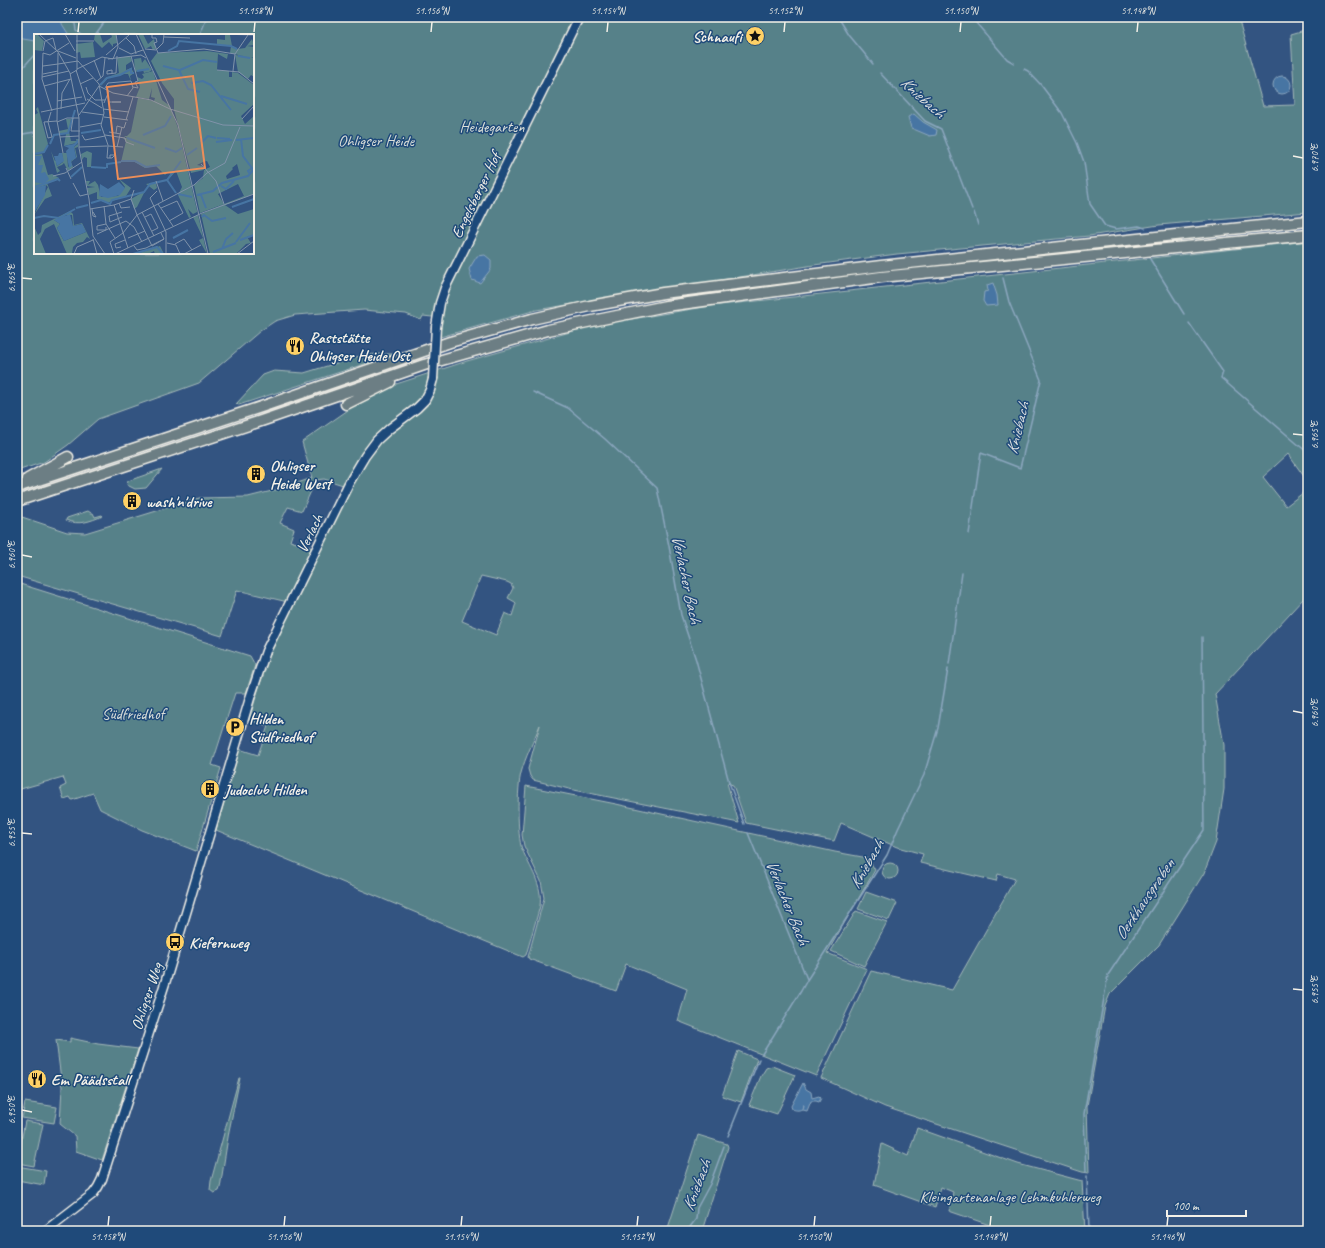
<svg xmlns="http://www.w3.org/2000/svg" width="1325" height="1248" font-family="Caveat,sans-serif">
  <rect width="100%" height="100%" fill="#335481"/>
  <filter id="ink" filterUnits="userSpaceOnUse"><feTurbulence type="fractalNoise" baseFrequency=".025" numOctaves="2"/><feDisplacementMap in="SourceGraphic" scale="8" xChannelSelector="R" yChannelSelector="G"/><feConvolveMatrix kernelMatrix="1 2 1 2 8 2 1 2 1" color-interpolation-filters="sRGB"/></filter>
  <g filter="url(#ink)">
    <!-- green -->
    <path fill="#568189" stroke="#a5b9b8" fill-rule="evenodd" d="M17,17H1238L1263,106L1295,105L1291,34L1308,29V212L1159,225L1089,236L897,254L814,265L536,310L440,337L441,318L423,316L421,320L406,314L364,310L295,315L275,321L260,331L199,383L98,419L68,445L44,462L17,471ZM35,35H253V253H35Z
      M1308,241V482L1288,454L1263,477L1286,506L1308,489V597L1303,599L1215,694L1224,745V789L1216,842L1204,873L1159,945L1110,994L1105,1006L1087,1106L1089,1173L1082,1172L885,1107L821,1078L871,971L952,990L1015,879L998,874L996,881L920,863L923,854L897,847L841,823L834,841L746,823L733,785L727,783L739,823L569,789L533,780L530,776L528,769L540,725C534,740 525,758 521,773C517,787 517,836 522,849C530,868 543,885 540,906L526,955L523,957L216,830L239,749L258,755L268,726L249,720L270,651L292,603L237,590L222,636L17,576V517H22L67,532L85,533L199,498L248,497L280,489L312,478L302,442L361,401L387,387L467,361L595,325L711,306ZM324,479L343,485L313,548L290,541L294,529L280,523L288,507L302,511L316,480ZM481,576L507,582L511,584L513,588L508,598L515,602L516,603L512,616L505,613L496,635L462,621Z
      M380,354H395L239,405L236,404L263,375L274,371L304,373L363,355Z
      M162,469L146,488L135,489L127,485L128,481Z
      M88,511L91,513H93L95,517L102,515L103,516C90,521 79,526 66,520L67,518Z
      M17,583L250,656L255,665L246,693H235L212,765L221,768L196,851L142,830L100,809L93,793L72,800L70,797L64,799L60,788L66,785L63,777L17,790Z
      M526,786L616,804L835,852L868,858L875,870L827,953L867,969L816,1076L678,1021L687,989L626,964L616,991L529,959L528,957L544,898L541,881L524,846L522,835Z
      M882 871a8 8 0 1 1 16 0a8 8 0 1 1-16 0Z
      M866,892L897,903L889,920L858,909Z
      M856,911L887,922L864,966L831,951Z
      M70,1038L98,1044L138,1049L102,1160L76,1151L75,1136L60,1124L62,1087L56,1040L70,1042Z
      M738,1051L757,1059L741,1102L722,1096Z
      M772,1066L795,1075L777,1114L749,1105L761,1076L766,1068Z
      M239,1078H240L229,1131L220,1188L219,1191L214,1193L210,1190L211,1181Z
      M25,1102L57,1107L54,1123L22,1118Z
      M25,1121L43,1124L34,1166L17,1163Z
      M917,1128L1018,1164L1082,1181L1085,1231H1007L949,1211L953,1192L941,1187L935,1207L874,1185L882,1144L908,1156Z
      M698,1135L727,1144L728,1147L702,1231H667Z
      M17,1166L46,1171L44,1185L17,1180Z"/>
    <!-- water -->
    <path fill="#4775a3" stroke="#8ca7bf" d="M17,17H62V24L69,35H35V41L17,38Z
      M1273 85a9 9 0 1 1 18 0a9 9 0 1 1-18 0Z
      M914,114L923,122L937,130L936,135L930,136L911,128L908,117Z
      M485,255L491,260V269L480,283L472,280L469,269L477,256Z
      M993,283L997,295L998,305L986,306L983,301L984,292L988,291L987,285Z
      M803,1083L806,1089L811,1092L812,1098L819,1096L821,1098L819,1102L816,1101H811L807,1111L803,1110L804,1105H803L802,1109C798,1111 795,1110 792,1109L791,1106Z"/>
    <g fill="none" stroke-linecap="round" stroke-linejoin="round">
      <!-- stream -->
      <path stroke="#8ca7bf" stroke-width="1.5" d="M74,17L76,30L82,35
        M838,17L849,35L873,64
        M971,17L1007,59L1014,63
        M95,35L108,17
        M200,35L207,17
        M1024,69L1028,71L1041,85L1062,113L1077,143L1084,162L1090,204L1105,226L1116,229L1139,226L1145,228
        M880,73L925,121L941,129L972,209
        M17,74L35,54
        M17,138L23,134L35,132
        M974,212L978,225
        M1150,259L1184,314
        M1189,323L1223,372L1221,378L1308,453
        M533,392L568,408L605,439L657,488L669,546L681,615L696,660L729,782L744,824
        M969,534L981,453L1020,468L1041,380L1009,302L1003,278
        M949,664L962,573
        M748,833L807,979
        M762,1054L801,991L807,980L887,855L898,829L924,775L938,728L948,669
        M728,1136L759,1059
        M1086,1172L1084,1114L1108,975L1204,830L1202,637
        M1087,1176L1089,1231
        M687,1231L696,1219L697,1208L710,1184L724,1146"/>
      <defs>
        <path id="secondary" d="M436,327L440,303L445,288L579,17
          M45,1231L93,1194L98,1187L102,1179L166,980L250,698L266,651L349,483L365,456L377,440L389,429L417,408L425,400L430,390L433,379"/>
        <path id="highway" d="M346,404L390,382
          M28,479L68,457
          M17,487L261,407L450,342L532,319L590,306L663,293L881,266L1308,221
          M17,501L261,421L424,365L548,330L666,306L881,277L1308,235"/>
      </defs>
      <!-- secondary casing -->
      <use href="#secondary" stroke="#f4f1e8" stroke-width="11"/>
      <!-- highway casing -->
      <use href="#highway" stroke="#f4f1e8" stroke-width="13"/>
      <!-- secondary -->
      <use href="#secondary" stroke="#1f4a7a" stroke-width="8"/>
      <!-- highway -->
      <use href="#highway" stroke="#6c7e84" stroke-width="10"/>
      <defs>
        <path id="secondary-bridge" d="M433,379L436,327"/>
      </defs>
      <!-- secondary-bridge casing -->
      <use href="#secondary-bridge" stroke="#f4f1e8" stroke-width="11" stroke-linecap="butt"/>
      <!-- secondary-bridge -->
      <use href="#secondary-bridge" stroke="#1f4a7a" stroke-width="8"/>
    </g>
  </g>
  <!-- ticks -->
  <path fill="none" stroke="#f4f1e8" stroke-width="1.5" d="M78,32L79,22M254,32L255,22M431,32L432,22M607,32L608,22M784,32L785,22M960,32L961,22M1137,32L1138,22M1293,156L1303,158M22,278L32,279M1293,434L1303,435M22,555L32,557M1293,711L1303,713M22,833L32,834M1293,989L1303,990M22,1110L32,1112M108,1226L109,1216M284,1226L285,1216M461,1226L462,1216M637,1226L638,1216M814,1226L815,1216M990,1226L991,1216M1167,1226L1168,1216"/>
  <!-- icons -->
  <defs>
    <symbol id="sight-disc" viewBox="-11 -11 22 22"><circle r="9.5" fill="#ffd166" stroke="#1f4a7a"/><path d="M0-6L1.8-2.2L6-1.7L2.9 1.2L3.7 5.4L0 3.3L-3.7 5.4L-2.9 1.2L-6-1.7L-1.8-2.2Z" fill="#111"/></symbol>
    <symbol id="restaurant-disc" viewBox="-11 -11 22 22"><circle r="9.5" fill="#ffd166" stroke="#1f4a7a"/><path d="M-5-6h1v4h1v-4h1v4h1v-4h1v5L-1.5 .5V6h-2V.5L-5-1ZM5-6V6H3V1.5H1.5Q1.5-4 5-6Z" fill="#111"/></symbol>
    <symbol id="building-disc" viewBox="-11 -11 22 22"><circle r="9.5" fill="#ffd166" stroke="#1f4a7a"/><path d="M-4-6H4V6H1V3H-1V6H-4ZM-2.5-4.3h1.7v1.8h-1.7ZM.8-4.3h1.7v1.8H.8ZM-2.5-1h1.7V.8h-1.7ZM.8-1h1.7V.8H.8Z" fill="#111"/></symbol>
    <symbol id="parking-disc" viewBox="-11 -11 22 22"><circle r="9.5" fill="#ffd166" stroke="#1f4a7a"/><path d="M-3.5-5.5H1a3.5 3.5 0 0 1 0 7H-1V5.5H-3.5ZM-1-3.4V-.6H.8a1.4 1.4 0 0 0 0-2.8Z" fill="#111"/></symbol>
    <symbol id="bus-disc" viewBox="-11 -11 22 22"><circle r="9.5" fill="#ffd166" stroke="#1f4a7a"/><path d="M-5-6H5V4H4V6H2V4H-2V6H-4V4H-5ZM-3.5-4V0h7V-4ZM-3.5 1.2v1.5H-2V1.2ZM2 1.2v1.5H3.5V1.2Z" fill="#111"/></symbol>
  </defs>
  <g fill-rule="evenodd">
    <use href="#sight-disc" x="744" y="25" width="22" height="22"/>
    <use href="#restaurant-disc" x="284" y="335" width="22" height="22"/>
    <use href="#building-disc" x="245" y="463" width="22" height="22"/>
    <use href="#building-disc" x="121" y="490" width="22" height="22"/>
    <use href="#parking-disc" x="224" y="716" width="22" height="22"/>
    <use href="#building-disc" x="199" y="778" width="22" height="22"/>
    <use href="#bus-disc" x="164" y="931" width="22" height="22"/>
    <use href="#restaurant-disc" x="26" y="1068" width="22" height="22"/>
  </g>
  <g text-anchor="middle" stroke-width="3" stroke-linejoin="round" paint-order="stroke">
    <!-- poi labels -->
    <g font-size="16" font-weight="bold" fill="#f4f1e8" stroke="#1f4a7a" text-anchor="start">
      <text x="741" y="42" text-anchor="end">Schnaufi</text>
      <text x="309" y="343">Raststätte<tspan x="309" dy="18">Ohligser Heide Ost</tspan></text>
      <text x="270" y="471">Ohligser<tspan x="270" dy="18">Heide West</tspan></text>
      <text x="146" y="507">wash'n'drive</text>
      <text x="249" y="724">Hilden<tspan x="249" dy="18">Südfriedhof</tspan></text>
      <text x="224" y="795">Judoclub Hilden</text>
      <text x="189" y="948">Kiefernweg</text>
      <text x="51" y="1085">Em Päädsstall</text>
    </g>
    <!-- park labels -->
    <g font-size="16" fill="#dce0da" stroke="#1f4a7a">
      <text x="492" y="132">Heidegarten</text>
      <text x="376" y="146">Ohligser Heide</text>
      <text x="133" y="719">Südfriedhof</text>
      <text x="1010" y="1202">Kleingartenanlage Lehmkuhlerweg</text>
    </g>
    <!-- street labels -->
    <g font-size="16" fill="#f4f1e8" stroke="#1f4a7a">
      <text transform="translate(475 195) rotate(-64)" y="6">Engelsberger Hof</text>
      <text transform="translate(309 533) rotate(-64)" y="6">Verlach</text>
      <text transform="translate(146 996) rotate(-72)" y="6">Ohligser Weg</text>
    </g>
    <!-- water labels -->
    <g font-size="17" font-style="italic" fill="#dadede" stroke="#1f4a7a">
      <text transform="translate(923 97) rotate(42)" y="6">Kniebach</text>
      <text transform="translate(1017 428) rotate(-76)" y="6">Kniebach</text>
      <text transform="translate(687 579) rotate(78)" y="6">Verlacher Bach</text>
      <text transform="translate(866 864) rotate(-60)" y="6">Kniebach</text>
      <text transform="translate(1144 899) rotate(-56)" y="6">Oerkhausgraben</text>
      <text transform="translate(788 902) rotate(68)" y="6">Verlacher Bach</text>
      <text transform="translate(696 1185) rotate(-69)" y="6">Kniebach</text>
    </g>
  </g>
  <!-- overview -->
  <g transform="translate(34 34)">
    <rect width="220" height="220" fill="#335481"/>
    <path d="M3,0L10,7L8,17L0,16V1ZM61,0H66L69,9L78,3L77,0H82L83,9L79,10V13L75,8L68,14L60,6ZM104,0H109L114,10L120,5L122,15L119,16L117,12L111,15ZM191,1H196L198,12L204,15L211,14L218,5L220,11L213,12L220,13V23L217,24H220V43L217,41L214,45L204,38L201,21L209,22L196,19L197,12L183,11V5L191,6ZM59,8L61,23L47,24L46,18L42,19V10ZM173,17L201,21L194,20L193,25L184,20L183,36L195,37V43H198V38L204,39L220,51V70L207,82L211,90L220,82V160L191,171L204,180L220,175V201L213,203L217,209L212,210L202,220H176L167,180L190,170L166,179L160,151L169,144L170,136L176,133L173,127L169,128L163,131L168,132L170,136L157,139L140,76V65L128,49L117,27L123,19ZM203,130L206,141L193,145L192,142L199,135L198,134ZM204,150L210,162L190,170L184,160ZM96,22L98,27L92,31V36L97,34L100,39L96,42L97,47L94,40H90L74,44L67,52L71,44L85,39L83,24ZM107,24L108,29L111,25L118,36L115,38L110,39L109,36L101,38L100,25ZM119,37L128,66L136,72L144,94L173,220L165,206L169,204L159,183L164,181L163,178L159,180L154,175L157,183L155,184L144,161L148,153L142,137L134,146L122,149L123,154L120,156L112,150L133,146L137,140L134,138L131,141L122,132L111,134L99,127L87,128L92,107L89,104H93L90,102H93L97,98L104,64L120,67L121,64L117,63L118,54L115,65L102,63L106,53L103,43L108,45L110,43L108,40ZM4,73L14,110L10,118L0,120V81L4,79L2,75ZM32,85H37L35,98L37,107H42V105H45L44,113L41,114L43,123L37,128L39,133L34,137L30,129L28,131L23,133L26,137L23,139L17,117L21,127L25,125L23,121L25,124V126L22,128L23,132L29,128L28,119H33L34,133L37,131V127L42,123L40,113L44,110L43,105L42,109L30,112L32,100H25V97L34,95ZM53,117L58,119L57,133H53V124L50,123L48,126L47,120ZM8,120L14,141L18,140L25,144L13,149L18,162L11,165L0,181L14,153L12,151L0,155V121ZM85,145L97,154L92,162L73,169L63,165V158L55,161L53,154L61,153L53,152L52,147H56L54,151L61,147L64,151L67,163L84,162L91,153ZM111,157L103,173L100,175L97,165ZM36,177L39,180L40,191L48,189L56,205L53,203L49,208L43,209L39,213L38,219L33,220L20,190L11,195L6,205L12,220H0V192L4,201L7,198L8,191ZM32,181H38L39,192L47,190L52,198L30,207L23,194L26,190L20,186H26ZM126,212L130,220H121L120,217L114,220H102Z" fill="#568189" fill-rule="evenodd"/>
    <path d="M44,105V109L40,113L42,124L37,127L38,132L35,134L32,117L35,114L30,112L40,110ZM25,119H28L30,127L23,132L20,122H24ZM0,122H8L4,131H9L7,139L11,138L15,145L10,150L0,148ZM85,148L91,154L86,161L74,164L65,162L66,150L74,155ZM12,151L11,161L0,179V154ZM36,180L39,192L48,190L52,198L30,207L23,194L26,190L20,186Z" fill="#4775a3"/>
    <path fill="none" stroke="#4775a3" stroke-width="2" d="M134,17L143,12L145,7L197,12L203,15M204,22L216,24M129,32L145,36L154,55L166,58M146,36L169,26L183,28M103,37L115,35M157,49L169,47L177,51L197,76M66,51L73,44L86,41L97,35V39H100M187,62L213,70M47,99L67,96M109,101L131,92L137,82M93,104L121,114M183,104L196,105M207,105L209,122L218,134L214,137L216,140M202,106L220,104M182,108L198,106M167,109L174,102L182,104M16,110L20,101L34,99L41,76M131,114L142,118L148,114M0,120L10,118L14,111M153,121L163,114M87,127H101L112,133L126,131M57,133L72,134M73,134V130L87,128M37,143L48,133M133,146L147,127M13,149L24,145L26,147M187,152L192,155L200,147M0,153L13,149M144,160L158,163M163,161L179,157L188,149L214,142L220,135M164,161H167L172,174M57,169L67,166L76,170L78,166L110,158L116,150L133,146L142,159M198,173L220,165M42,174L54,171M168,183L170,181L178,187L192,184M0,184L10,182L25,184L41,175M139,204L154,196M206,206L220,201M202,208L216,189M188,215L192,205L199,199M179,218L202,209M99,220L123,213L129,220"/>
    <path fill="none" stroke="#8093aa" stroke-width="1" d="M5,0L24,18L36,39L45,84V114L55,165L59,202L71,220M31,0L41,17M102,0L144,91L174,220M118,0V4H122L123,8L120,9L124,19L170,15L201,20M185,0L220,1M130,3L156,4M19,4L22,16M92,4L100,12L102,20M42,7H60M85,14L97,20L109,16M111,15L122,16L129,9L130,0M9,17L11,7L19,4M24,17L42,24M9,19L8,45L18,77M9,19L16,21L35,9M24,19L23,87L29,119M72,21L95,1M97,22L104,47L101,48L104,54L99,53M74,25L107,21L112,24M60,26L67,44M24,30L44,27L65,50L70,79L67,91L74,111L73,124H78L81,121H76V124M9,32L24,30M43,35L68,23L79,25L84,13L82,0M42,36L52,67M183,36L205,38L220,50M199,37L201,20L214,1M9,40L24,37M36,40L43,36V0M78,40V36L73,37V40L82,39L83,22M8,43L35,37M63,47L69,42L71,24M46,50L59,44M10,52L37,45M65,52L79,59L117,66L136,75L189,91L220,92M52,53L54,59L61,66H71M71,54L74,49L97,47M93,62L99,54L97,47M53,65L68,74M23,67L48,63M75,68H87H78M70,69L75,57M27,75L28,59L36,45M69,75L95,78M7,78L51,69M17,78L14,88L18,103M48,78L70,81M45,81L65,52M70,83L94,86M39,84L37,97H46M208,85L220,72M92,86L99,63M23,88L33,84H45M46,93L68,89M75,98L87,100M82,99L83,92L90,94L92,88M48,101L51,106L71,102M71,101L91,104L92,108L100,111M18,103L14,104L10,88L23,87M26,103L45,102M74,112L89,113M45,113L73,112M83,113L88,93M167,130L182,147L190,170M32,134L37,145M19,142L31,139L48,128M122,147L129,167M39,149L46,162L54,160M123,157L116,164L132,198V220M85,169L87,174L96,173M124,170L139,192M80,171L94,214M70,172L72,190L81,204M127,174L143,167L149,179L135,187M56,175L80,171L97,165L100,156M58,175L59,182L62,183L59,178M108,178L120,202M111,183L117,180L124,194L118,197M76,188L75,182L88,178M76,188L88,183M72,190L63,192V196H72V193M63,200L92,187L100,193L108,208M94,204L111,197M59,205L63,220M130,205L118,212L103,181L160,151L173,139L191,129L206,93M133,209L142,211L146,220M141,210L150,205L158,216M100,212L103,216L112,214L130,205L127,199M87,213L82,214L81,210L91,206M40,220L43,213L59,206M80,220L76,208L89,199L103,181L97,165M81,220L168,179L220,160M150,220L167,211M203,220L220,207"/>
    <path fill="#ec8e59" fill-opacity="0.15" stroke="#ec8e59" stroke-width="2" d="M159,42L171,134L84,145L73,53Z"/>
    <rect width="220" height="220" fill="none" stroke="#f4f1e8" stroke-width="2"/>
  </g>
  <!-- margin -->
  <rect width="1325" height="1248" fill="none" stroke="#1f4a7a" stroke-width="44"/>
  <!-- scale -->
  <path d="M1167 1210v6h79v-6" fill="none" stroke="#f4f1e8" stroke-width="2"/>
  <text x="1173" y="1210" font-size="12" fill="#f4f1e8" stroke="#1f4a7a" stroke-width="3" paint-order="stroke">100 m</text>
  <rect x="22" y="22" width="1281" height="1204" fill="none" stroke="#f4f1e8" stroke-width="1.5"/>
  <g font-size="10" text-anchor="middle" fill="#f4f1e8">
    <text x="79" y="14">51.160°N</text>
    <text x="255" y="14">51.158°N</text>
    <text x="432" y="14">51.156°N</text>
    <text x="608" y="14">51.154°N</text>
    <text x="785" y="14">51.152°N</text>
    <text x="961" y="14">51.150°N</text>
    <text x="1138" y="14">51.148°N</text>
    <text transform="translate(1314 158) rotate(-90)" y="4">6.970°E</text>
    <text transform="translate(11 278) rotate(-90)" y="4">6.965°E</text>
    <text transform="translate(1314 435) rotate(-90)" y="4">6.965°E</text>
    <text transform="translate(11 555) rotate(-90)" y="4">6.960°E</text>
    <text transform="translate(1314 713) rotate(-90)" y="4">6.960°E</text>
    <text transform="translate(11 833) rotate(-90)" y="4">6.955°E</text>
    <text transform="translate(1314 990) rotate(-90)" y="4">6.955°E</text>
    <text transform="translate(11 1110) rotate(-90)" y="4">6.950°E</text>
    <text x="108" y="1240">51.158°N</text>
    <text x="284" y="1240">51.156°N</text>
    <text x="461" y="1240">51.154°N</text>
    <text x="637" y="1240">51.152°N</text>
    <text x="814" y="1240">51.150°N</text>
    <text x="990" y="1240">51.148°N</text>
    <text x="1167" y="1240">51.146°N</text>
  </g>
</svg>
